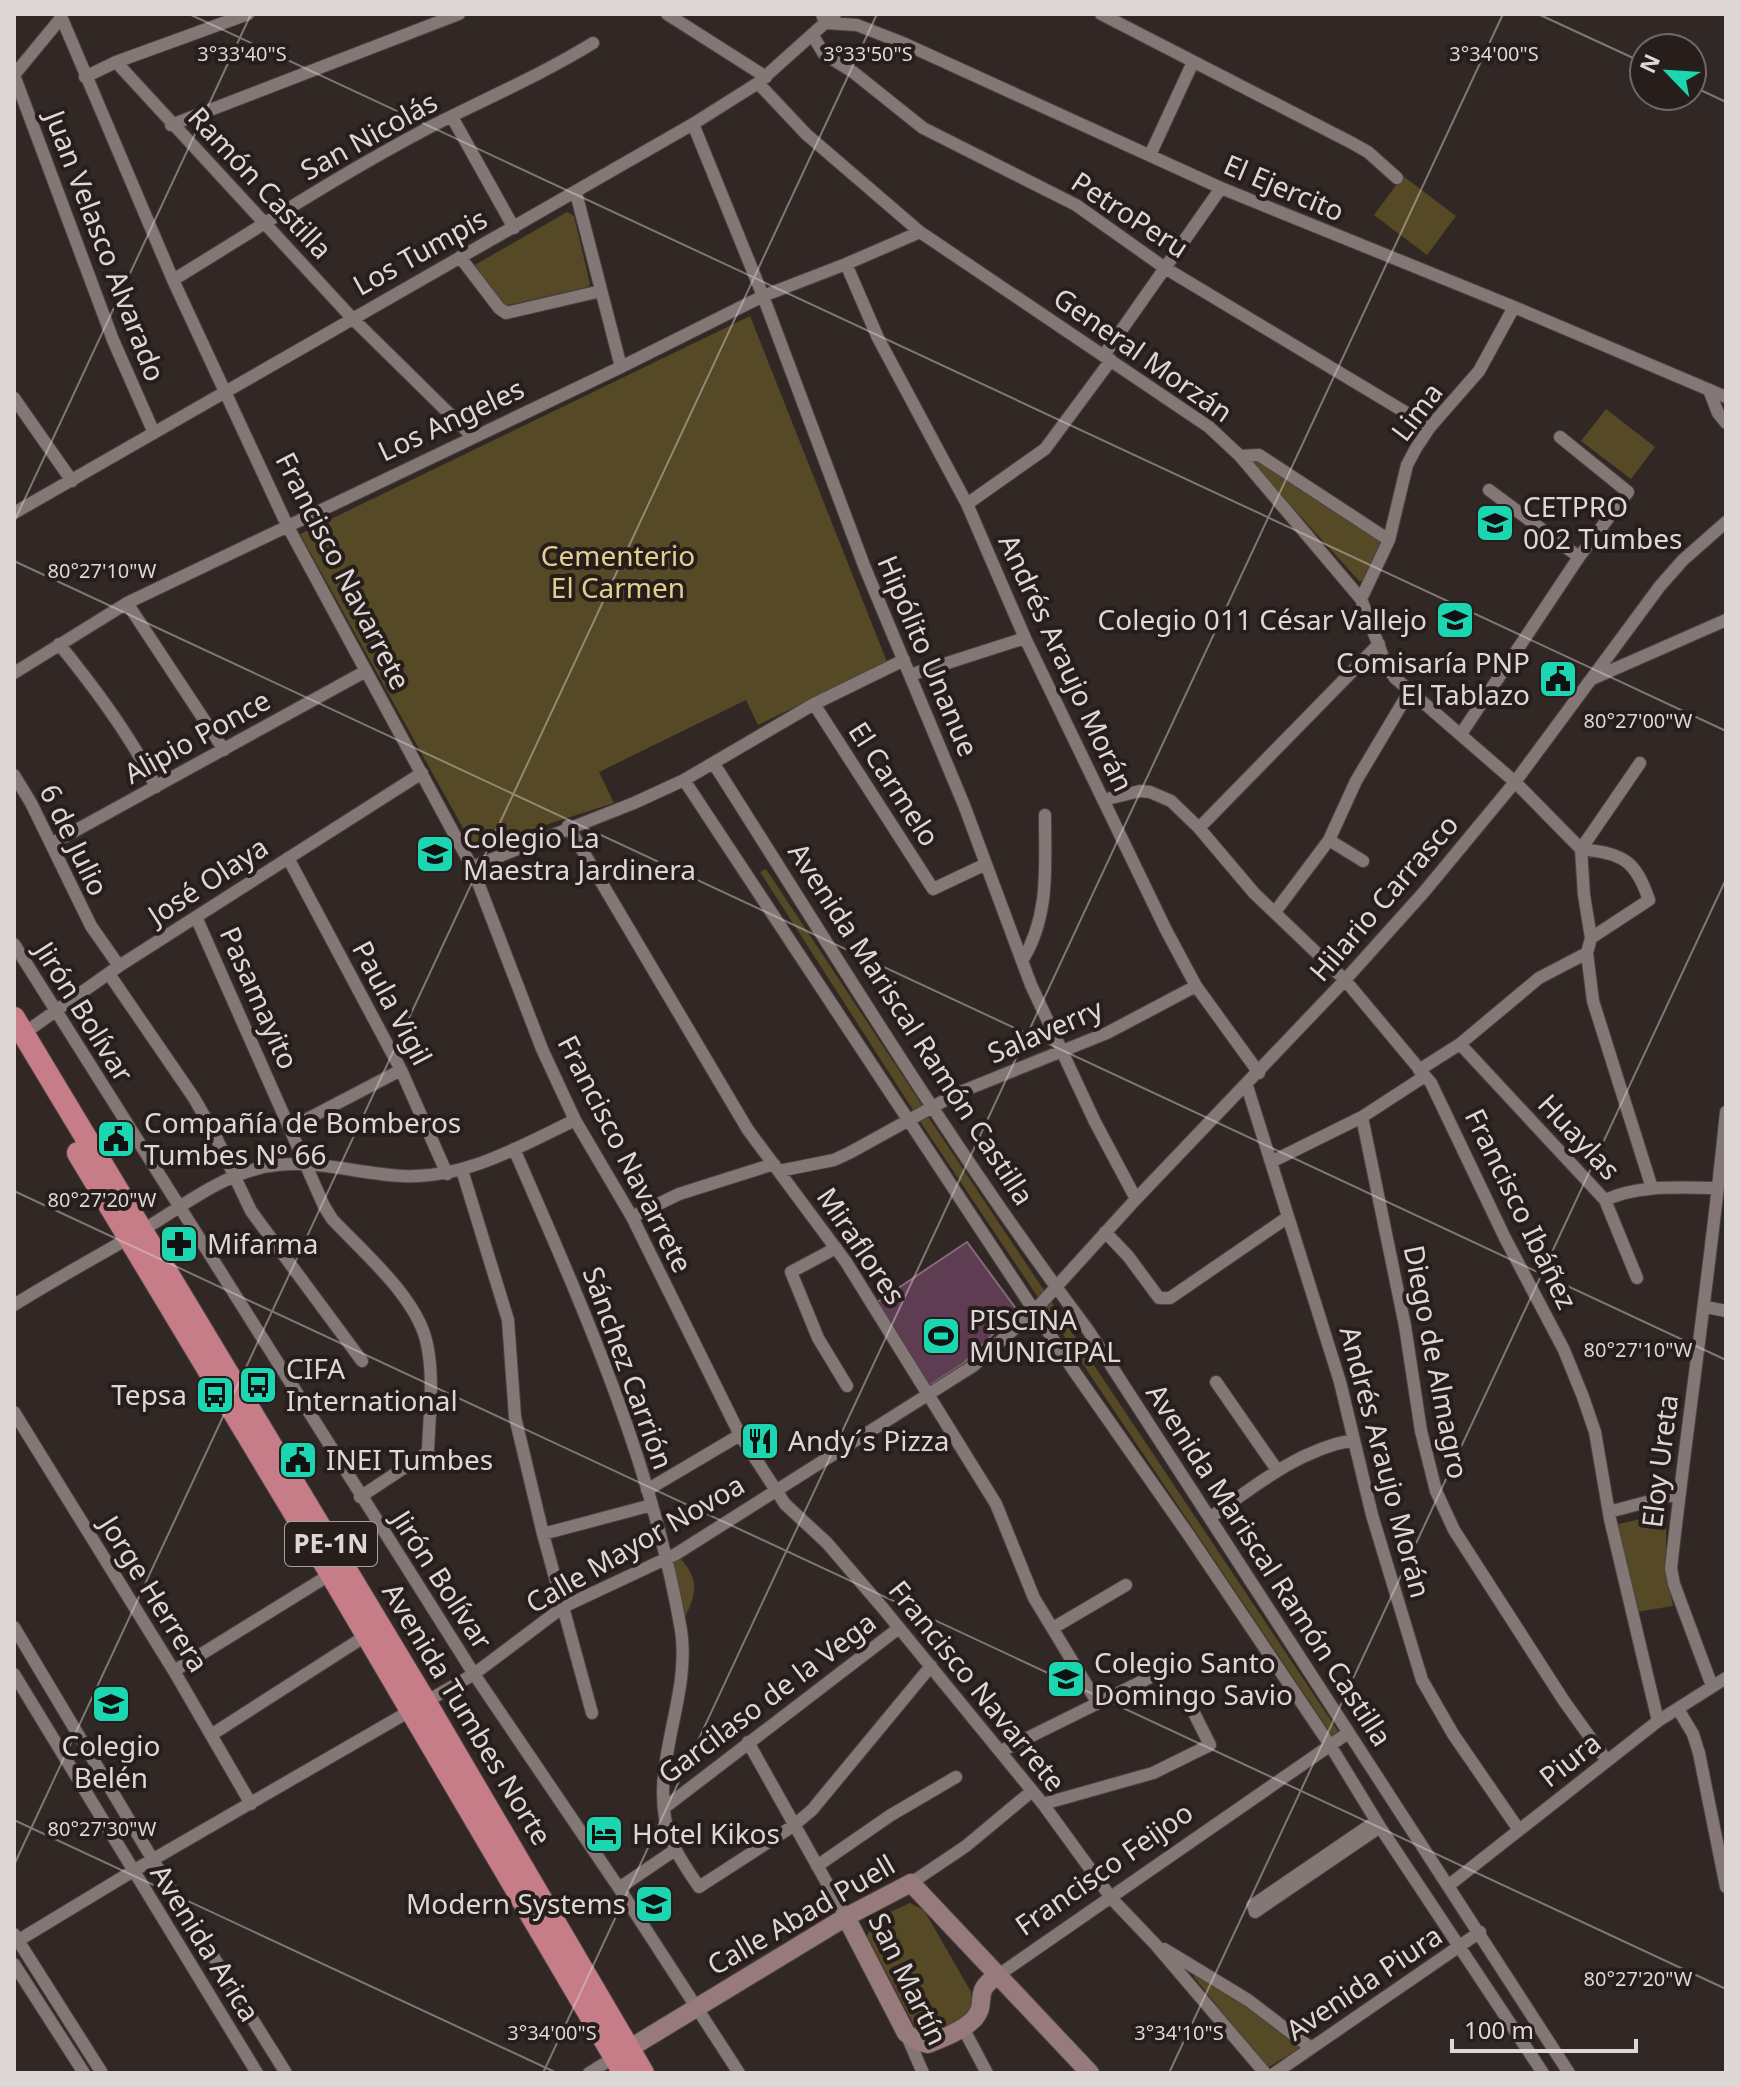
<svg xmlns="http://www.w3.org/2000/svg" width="1740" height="2087" font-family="'Noto Sans',sans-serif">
  <rect width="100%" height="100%" fill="#312825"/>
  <!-- green -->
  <path fill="#554926" d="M1403,176L1456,216L1427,255L1374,215Z
    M567,212L574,216L590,284L588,287L504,306L473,266Z
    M750,316L887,662L758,725L746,700L599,772L614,803L474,848L300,534Z
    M1606,409L1655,447L1631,479L1581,441Z
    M1258,460L1381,541L1364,581H1359L1257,468L1255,462Z
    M766,869L924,1108L915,1113L760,872Z
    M925,1112L1342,1737L1336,1741L917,1117Z
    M1650,1517L1657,1518L1666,1527V1569L1673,1606L1636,1612L1614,1525Z
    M676,1554C705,1582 694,1597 680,1629L664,1559Z
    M910,1903L924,1910L971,1992L973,2003L970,2015L930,2039L917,2031L867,1936L875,1919Z
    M1199,1972L1300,2045L1297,2050L1267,2068L1194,1977V1973Z"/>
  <!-- water -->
  <path fill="#5e3d52" stroke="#846b79" stroke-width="2" d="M967,1242L1017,1310L964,1363L924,1389L873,1305Z"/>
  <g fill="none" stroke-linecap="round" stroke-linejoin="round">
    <defs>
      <path id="street" d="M60,14L173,280L287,525L472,867L542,1049L575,1120L632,1217L740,1435L785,1504L827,1543L882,1607L1043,1804L1112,1899L1155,1944L1265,2073
        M667,14L766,77
        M822,14L825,23L857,25L903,43L1221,188L1514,307L1726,397
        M1101,14L1352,143L1368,152L1397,178
        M813,36L824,54L853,72L923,128L1076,205L1165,268L1430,427
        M116,62L352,318L473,437
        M14,75L113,340L154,433
        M14,75L61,18
        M85,77L116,62L248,14
        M758,83L806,134L920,232L1209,427L1240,456L1361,599L1386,665L1395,678L1515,782L1581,849
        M452,117L514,228
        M693,124L763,296L865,568L964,805L1031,985L1095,1122L1136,1199
        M171,125L459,14
        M1150,155L1193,62
        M576,193L621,367
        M460,257L499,308L506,313L601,291
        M846,264L878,338L967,504L1025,638L1166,930L1196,986L1259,1073
        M173,280C258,228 342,173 430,127C485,99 541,75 593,43
        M1104,355L1221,188
        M1709,390L1718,413L1726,423
        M14,398L72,481
        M1240,456L1259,455L1389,540
        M1489,490L1579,557
        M967,504L1045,449L1111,360
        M14,513L693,124L758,83L835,14
        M1361,599L1389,540L1407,465L1416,448L1430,427L1479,371L1514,307
        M127,603L224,750
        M59,644C95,688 131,736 156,787
        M14,673L127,603L621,367L763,296L846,264L920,232
        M910,675L1025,638
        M1594,678L1726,620
        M814,704L933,889L986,864
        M1461,734L1579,557L1628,492L1560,437
        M1640,763L1581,849L1584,895L1591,938L1587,953L1593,1001L1652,1188
        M714,764C835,954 952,1149 1088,1330L1569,2073
        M14,775L31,803L91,926L119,966
        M684,780L1074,1371L1188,1534L1330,1745L1380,1827L1543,2073
        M1103,800L1140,791L1150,792L1171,801L1199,828L1254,893L1345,980L1431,1083L1505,1238L1564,1350L1583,1397L1595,1432L1610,1519L1658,1721
        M568,826L748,1130L846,1262L996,1504L1034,1598L1097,1702
        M1199,828L1379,644
        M1329,840L1363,861
        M51,844L366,671
        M1581,849C1623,854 1635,859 1649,900L1591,938
        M288,858L401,1070L447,1174
        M472,867L634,803L684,780L814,704L904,660
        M1275,912L1329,840L1356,781L1409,692
        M196,917L324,1206L332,1219C362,1251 415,1296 426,1340C435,1375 429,1417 428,1452L360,1497
        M14,944L474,1674L619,1888L739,2073
        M1022,961C1050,916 1045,867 1045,815
        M109,974L194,1098L214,1133L251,1211L362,1361
        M23,1034L119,966L422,773
        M1460,1044L1605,1200L1637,1278
        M1419,1070L1460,1044L1539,978L1587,953
        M1247,1086L1340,1382L1372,1515L1422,1680L1453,1734L1519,1830
        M1362,1117L1405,1326L1421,1431L1436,1491L1454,1530L1564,1701L1607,1761
        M290,1128L401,1070
        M514,1149C582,1305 652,1461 681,1630C692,1701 645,1771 671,1840C678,1857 689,1872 699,1887L793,1826L812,1810L931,1666
        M1271,1162L1362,1117L1425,1076
        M462,1170L508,1320L515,1417L543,1534L592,1713
        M779,1171L834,1160L851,1152L958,1093L1107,1033L1196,986
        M1605,1200C1640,1184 1680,1188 1717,1188
        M632,1217L679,1194L774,1164
        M1105,1232L1128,1256L1159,1298H1170L1288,1217
        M836,1248L791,1272L818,1338L847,1386
        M14,1305C57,1278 102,1254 146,1228C186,1204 217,1178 264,1167C310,1157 356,1174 403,1176C465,1179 521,1146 575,1120
        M1706,1307L1726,1311
        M1216,1382L1277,1470
        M14,1412L174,1671L251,1804
        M647,1490L740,1435
        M1609,1512L1680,1493
        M1211,1517C1255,1486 1298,1450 1353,1440
        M543,1534L652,1505
        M14,1627L153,1860L286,2073
        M1053,1628L1126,1585
        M174,1671L331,1574
        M14,1674L257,2073
        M1712,1686L1674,1584L1671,1568C1688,1416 1711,1265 1726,1112
        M1678,1709L1693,1734L1699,1753L1726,1887
        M211,1735L367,1635
        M748,1742L846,1917
        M1001,1751L1181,1662
        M1043,1804L1153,1773L1210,1745L1195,1715
        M664,1808L899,1628
        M1376,1821L1253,1905L1255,1912L1380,1827
        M817,1866L891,1815L956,1777
        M911,1883L966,1846L1032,1791
        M1448,1886L1658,1721L1726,1678
        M619,1888L675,1850
        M14,1934L102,2073
        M14,1943L133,1871L474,1674L563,1607L676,1554L973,1366L1036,1309L1136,1199L1345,980L1424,892L1515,782L1660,586L1683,560L1726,522
        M1164,1949L1248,2000L1311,2048
        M14,1964L84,2073
        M997,1976L1348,1733
        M963,2028L987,2073
        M907,2036L923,2073
        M589,2073L615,2057
        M1275,2073L1480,1932"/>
      <path id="secondary" d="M846,1917L906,2033L917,2041L928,2044C943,2038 962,2031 974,2019C989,2002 971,1992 997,1976
        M617,2056L846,1917L911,1883L1090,2073"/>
      <path id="highway" d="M14,1018L426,1703L643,2073
        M78,1153L331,1574L624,2073"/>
    </defs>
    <!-- street casing -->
    <use href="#street" stroke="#4c4442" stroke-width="14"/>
    <!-- secondary casing -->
    <use href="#secondary" stroke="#4c4442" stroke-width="20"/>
    <!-- highway casing -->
    <use href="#highway" stroke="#4c4442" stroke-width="24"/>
    <!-- street -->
    <use href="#street" stroke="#837875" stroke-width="12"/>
    <!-- secondary -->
    <use href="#secondary" stroke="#977a7b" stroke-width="18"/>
    <!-- highway -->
    <use href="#highway" stroke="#c67d88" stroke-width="22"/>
  </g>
  <!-- ticks -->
  <path fill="none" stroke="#ddd7d5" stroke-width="2" stroke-opacity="0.45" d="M189,14L1726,731M1538,14L1644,63M1692,86L1726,102M14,522L251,14M14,561L1726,1360M14,1191L1726,1989M14,1820L557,2073M14,1865L877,14M543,2073L1503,14M1169,2073L1726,879"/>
  <!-- icons -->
  <defs>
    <symbol id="university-square" viewBox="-11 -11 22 22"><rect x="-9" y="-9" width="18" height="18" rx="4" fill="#1cd5b1" stroke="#271e1c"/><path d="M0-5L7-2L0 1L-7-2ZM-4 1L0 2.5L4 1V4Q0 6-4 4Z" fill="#111"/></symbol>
    <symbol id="school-square" viewBox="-11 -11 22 22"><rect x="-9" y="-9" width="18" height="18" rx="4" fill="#1cd5b1" stroke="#271e1c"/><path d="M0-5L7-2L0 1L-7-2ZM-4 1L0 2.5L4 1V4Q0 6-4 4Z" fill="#111"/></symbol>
    <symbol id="civic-square" viewBox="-11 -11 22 22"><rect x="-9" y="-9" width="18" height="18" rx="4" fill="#1cd5b1" stroke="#271e1c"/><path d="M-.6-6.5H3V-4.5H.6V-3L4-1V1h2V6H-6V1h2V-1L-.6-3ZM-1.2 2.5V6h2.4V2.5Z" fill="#111"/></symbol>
    <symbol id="pharmacy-square" viewBox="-11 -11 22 22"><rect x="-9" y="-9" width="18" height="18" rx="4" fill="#1cd5b1" stroke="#271e1c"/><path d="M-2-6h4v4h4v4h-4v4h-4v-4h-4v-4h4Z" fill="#111"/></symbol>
    <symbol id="stadium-square" viewBox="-11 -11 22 22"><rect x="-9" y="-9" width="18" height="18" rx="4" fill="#1cd5b1" stroke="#271e1c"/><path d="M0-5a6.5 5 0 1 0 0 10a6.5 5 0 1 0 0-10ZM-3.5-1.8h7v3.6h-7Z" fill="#111"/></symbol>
    <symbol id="bus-square" viewBox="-11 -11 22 22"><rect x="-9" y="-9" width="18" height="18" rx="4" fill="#1cd5b1" stroke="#271e1c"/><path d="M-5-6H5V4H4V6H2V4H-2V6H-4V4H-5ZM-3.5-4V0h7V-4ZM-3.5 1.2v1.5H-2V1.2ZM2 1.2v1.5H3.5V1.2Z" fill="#111"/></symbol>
    <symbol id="restaurant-square" viewBox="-11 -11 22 22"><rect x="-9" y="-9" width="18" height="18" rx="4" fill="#1cd5b1" stroke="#271e1c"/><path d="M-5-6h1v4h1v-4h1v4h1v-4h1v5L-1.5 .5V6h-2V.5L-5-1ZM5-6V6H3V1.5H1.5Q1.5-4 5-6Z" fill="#111"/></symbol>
    <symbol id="hotel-square" viewBox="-11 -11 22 22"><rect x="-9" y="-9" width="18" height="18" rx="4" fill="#1cd5b1" stroke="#271e1c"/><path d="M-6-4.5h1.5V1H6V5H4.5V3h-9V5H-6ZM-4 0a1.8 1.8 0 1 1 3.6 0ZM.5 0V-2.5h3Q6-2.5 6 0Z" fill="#111"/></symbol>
  </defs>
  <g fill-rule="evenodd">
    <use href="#university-square" x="1473" y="501" width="44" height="44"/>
    <use href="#school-square" x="1433" y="598" width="44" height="44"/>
    <use href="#civic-square" x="1536" y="657" width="44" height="44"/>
    <use href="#school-square" x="413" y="832" width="44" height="44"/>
    <use href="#civic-square" x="94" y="1117" width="44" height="44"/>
    <use href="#pharmacy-square" x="157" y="1222" width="44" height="44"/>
    <use href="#stadium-square" x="919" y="1314" width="44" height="44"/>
    <use href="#bus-square" x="236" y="1363" width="44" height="44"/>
    <use href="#bus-square" x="193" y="1373" width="44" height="44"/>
    <use href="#restaurant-square" x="738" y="1419" width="44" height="44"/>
    <use href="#civic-square" x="276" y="1438" width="44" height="44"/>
    <use href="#school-square" x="1044" y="1657" width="44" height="44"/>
    <use href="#school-square" x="89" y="1682" width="44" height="44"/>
    <use href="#hotel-square" x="582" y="1812" width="44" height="44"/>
    <use href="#school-square" x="632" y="1882" width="44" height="44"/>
  </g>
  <g text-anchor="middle" stroke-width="8" stroke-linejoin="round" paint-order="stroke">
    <!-- shield labels -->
    <rect fill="#271e1c" stroke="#a6a09e" stroke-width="2" x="285" y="1522" width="92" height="44" rx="6"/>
    <g font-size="26" font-weight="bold" fill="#ddd7d5">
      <text x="331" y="1553">PE-1N</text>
    </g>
    <!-- street labels -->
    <g font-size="28" fill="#ddd7d5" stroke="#271e1c">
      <text transform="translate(369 136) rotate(-29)" y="10">San Nicolás</text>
      <text transform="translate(260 183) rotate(47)" y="10">Ramón Castilla</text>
      <text transform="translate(1284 188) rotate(23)" y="10">El Ejercito</text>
      <text transform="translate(1130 215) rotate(33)" y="10">PetroPeru</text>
      <text transform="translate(105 246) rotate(69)" y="10">Juan Velasco Alvarado</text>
      <text transform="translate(420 252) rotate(-29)" y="10">Los Tumpis</text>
      <text transform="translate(1143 355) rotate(35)" y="10">General Morzán</text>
      <text transform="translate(1417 412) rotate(-53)" y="10">Lima</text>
      <text transform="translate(451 420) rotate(-25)" y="10">Los Angeles</text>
      <text transform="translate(343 571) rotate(63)" y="10">Francisco Navarrete</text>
      <text transform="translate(928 656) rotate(67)" y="10">Hipólito Unanue</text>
      <text transform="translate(1066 663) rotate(65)" y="10">Andrés Araujo Morán</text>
      <text transform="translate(197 737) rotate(-29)" y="10">Alipio Ponce</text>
      <text transform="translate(894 784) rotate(57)" y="10">El Carmelo</text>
      <text transform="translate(74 840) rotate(64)" y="10">6 de Julio</text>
      <text transform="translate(208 881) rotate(-33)" y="10">José Olaya</text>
      <text transform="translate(1384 898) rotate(-49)" y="10">Hilario Carrasco</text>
      <text transform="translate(259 998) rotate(66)" y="10">Pasamayito</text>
      <text transform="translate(392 1003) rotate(62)" y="10">Paula Vigil</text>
      <text transform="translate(84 1012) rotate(58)" y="10">Jirón Bolívar</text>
      <text transform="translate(911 1024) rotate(57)" y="10">Avenida Mariscal Ramón Castilla</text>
      <text transform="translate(1045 1031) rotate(-23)" y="10">Salaverry</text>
      <text transform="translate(1579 1137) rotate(47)" y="10">Huaylas</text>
      <text transform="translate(625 1154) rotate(63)" y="10">Francisco Navarrete</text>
      <text transform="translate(1521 1209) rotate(64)" y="10">Francisco Ibáñez</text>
      <text transform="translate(861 1246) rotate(56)" y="10">Miraflores</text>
      <text transform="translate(1436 1362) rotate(79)" y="10">Diego de Almagro</text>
      <text transform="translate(628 1368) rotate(70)" y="10">Sánchez Carrión</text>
      <text transform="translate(1660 1461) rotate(-83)" y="10">Eloy Ureta</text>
      <text transform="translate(1385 1462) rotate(75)" y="10">Andrés Araujo Morán</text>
      <text transform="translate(635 1544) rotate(-30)" y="10">Calle Mayor Novoa</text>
      <text transform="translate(1269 1565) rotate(57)" y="10">Avenida Mariscal Ramón Castilla</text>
      <text transform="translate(442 1580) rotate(57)" y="10">Jirón Bolívar</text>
      <text transform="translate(154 1594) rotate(58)" y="10">Jorge Herrera</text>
      <text transform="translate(977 1686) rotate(51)" y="10">Francisco Navarrete</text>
      <text transform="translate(767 1698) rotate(-37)" y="10">Garcilaso de la Vega</text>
      <text transform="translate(467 1714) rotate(59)" y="10">Avenida Tumbes Norte</text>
      <text transform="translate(1570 1760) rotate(-38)" y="10">Piura</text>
      <text transform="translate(1104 1869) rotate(-35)" y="10">Francisco Feijoo</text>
      <text transform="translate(801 1915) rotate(-30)" y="10">Calle Abad Puell</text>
      <text transform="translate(205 1943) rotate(58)" y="10">Avenida Arica</text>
      <text transform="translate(908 1979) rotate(64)" y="10">San Martín</text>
      <text transform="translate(1364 1983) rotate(-34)" y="10">Avenida Piura</text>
    </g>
    <!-- poi labels -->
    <g font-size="28" fill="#ddd7d5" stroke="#271e1c" text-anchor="start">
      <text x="1523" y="517">CETPRO<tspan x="1523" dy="32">002 Tumbes</tspan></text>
      <text x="1427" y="630" text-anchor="end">Colegio 011 César Vallejo</text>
      <text x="1530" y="673" text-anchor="end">Comisaría PNP<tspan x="1530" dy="32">El Tablazo</tspan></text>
      <text x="463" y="848">Colegio La<tspan x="463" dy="32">Maestra Jardinera</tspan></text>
      <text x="144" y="1133">Compañía de Bomberos<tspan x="144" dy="32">Tumbes Nº 66</tspan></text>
      <text x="207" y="1254">Mifarma</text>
      <text x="969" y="1330">PISCINA<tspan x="969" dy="32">MUNICIPAL</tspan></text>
      <text x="286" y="1379">CIFA<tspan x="286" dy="32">International</tspan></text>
      <text x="187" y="1405" text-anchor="end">Tepsa</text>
      <text x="788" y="1451">Andy´s Pizza</text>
      <text x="326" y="1470">INEI Tumbes</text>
      <text x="1094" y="1673">Colegio Santo<tspan x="1094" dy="32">Domingo Savio</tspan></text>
      <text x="111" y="1756" text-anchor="middle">Colegio<tspan x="111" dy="32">Belén</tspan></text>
      <text x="632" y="1844">Hotel Kikos</text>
      <text x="626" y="1914" text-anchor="end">Modern Systems</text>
    </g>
    <!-- park labels -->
    <g font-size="28" fill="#e3ce8d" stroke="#271e1c">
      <text x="618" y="566">Cementerio<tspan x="618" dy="32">El Carmen</tspan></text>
    </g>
  </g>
  <g font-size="20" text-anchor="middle" fill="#ddd7d5" stroke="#271e1c" stroke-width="8" stroke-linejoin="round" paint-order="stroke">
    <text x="242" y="61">3°33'40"S</text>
    <text x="868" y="61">3°33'50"S</text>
    <text x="1494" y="61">3°34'00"S</text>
    <text x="102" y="578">80°27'10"W</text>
    <text x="1638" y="728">80°27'00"W</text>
    <text x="102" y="1207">80°27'20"W</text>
    <text x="1638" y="1357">80°27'10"W</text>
    <text x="102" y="1836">80°27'30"W</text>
    <text x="1638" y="1986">80°27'20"W</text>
    <text x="552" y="2040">3°34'00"S</text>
    <text x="1179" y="2040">3°34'10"S</text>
  </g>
  <!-- border -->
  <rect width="1740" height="2087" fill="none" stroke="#ddd7d5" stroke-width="32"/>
  <!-- north arrow -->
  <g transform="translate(1668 72) rotate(295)"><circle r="38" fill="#271e1c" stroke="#706866" stroke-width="2"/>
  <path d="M0-6L14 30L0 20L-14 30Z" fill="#1cd5b1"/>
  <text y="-12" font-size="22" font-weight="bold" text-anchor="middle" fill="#ddd7d5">N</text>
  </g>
  <!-- scale -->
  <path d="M1452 2039v12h184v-12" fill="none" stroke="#ddd7d5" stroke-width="4"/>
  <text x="1464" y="2039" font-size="24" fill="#ddd7d5" stroke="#271e1c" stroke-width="6" paint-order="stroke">100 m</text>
</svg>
